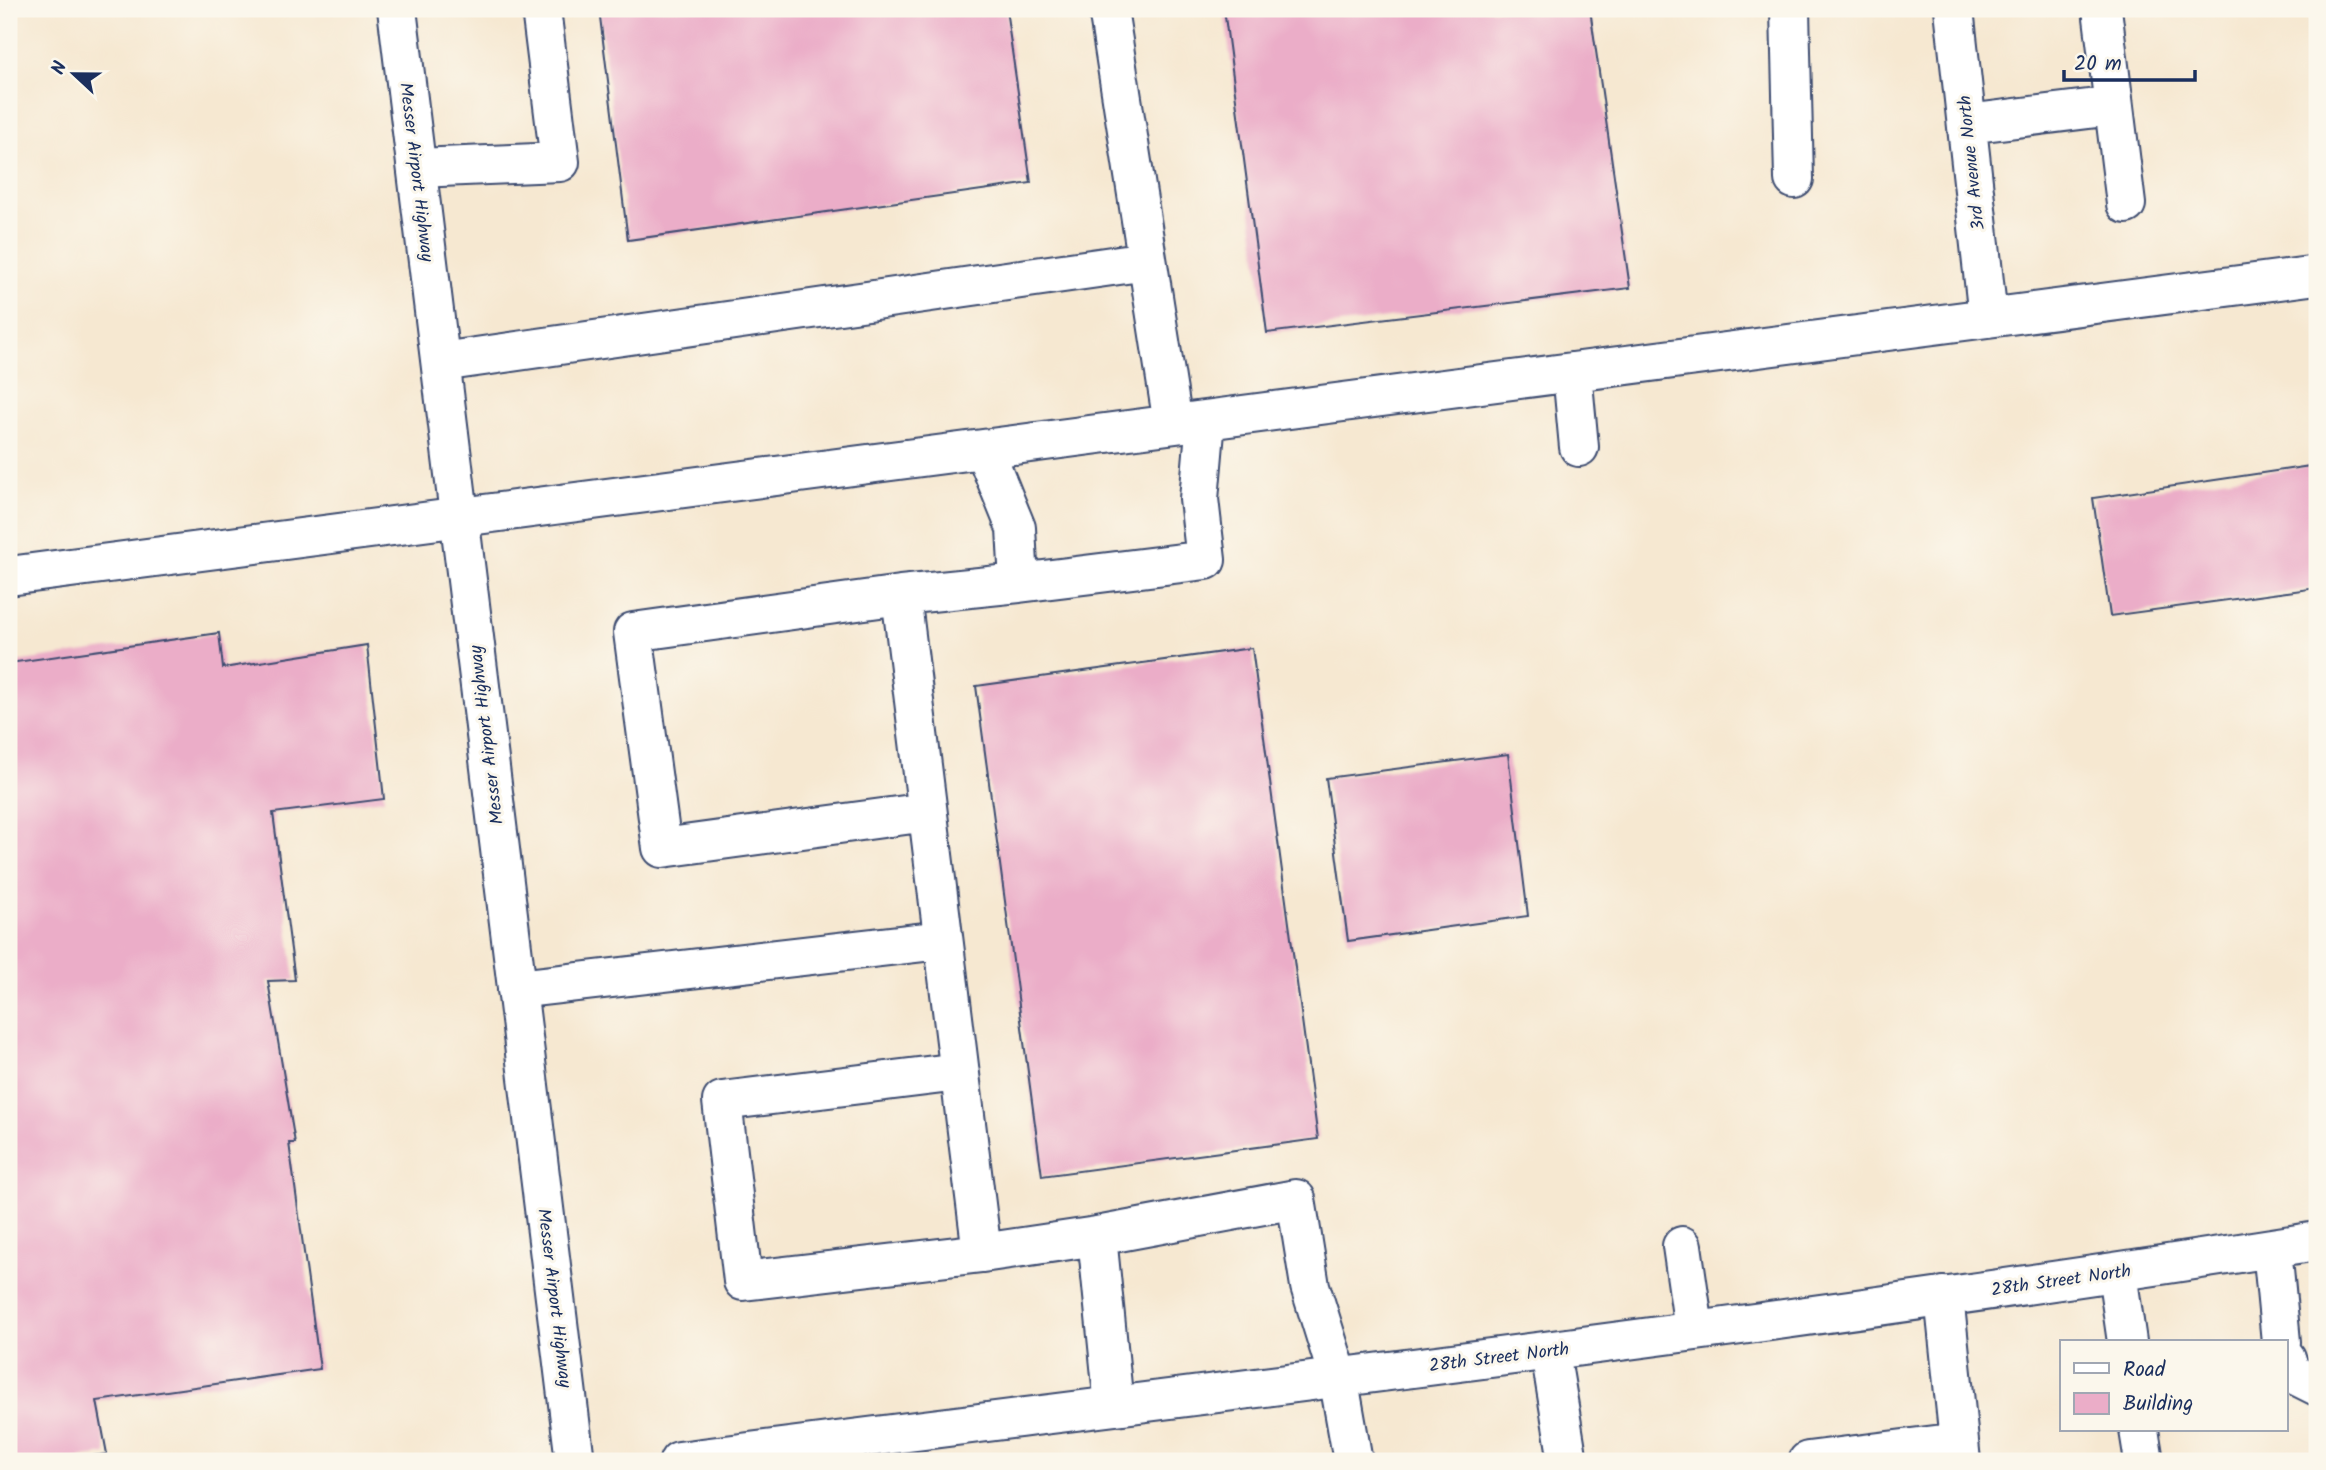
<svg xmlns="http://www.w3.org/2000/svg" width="2326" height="1470" font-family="Kalam,sans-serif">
  <rect width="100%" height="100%" fill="#fbf7ec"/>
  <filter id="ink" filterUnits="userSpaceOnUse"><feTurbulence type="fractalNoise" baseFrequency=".0143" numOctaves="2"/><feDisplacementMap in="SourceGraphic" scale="14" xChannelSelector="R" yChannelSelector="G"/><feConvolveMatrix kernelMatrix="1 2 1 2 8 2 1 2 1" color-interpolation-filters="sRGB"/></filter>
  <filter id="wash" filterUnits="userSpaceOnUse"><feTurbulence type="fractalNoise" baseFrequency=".00686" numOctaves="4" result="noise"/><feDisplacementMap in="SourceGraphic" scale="28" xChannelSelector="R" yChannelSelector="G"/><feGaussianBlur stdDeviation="1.57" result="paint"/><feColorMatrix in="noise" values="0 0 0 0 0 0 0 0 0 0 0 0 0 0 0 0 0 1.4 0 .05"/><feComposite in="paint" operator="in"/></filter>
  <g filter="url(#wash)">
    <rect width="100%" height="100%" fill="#f6e8d1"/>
    <g id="blocks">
      <!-- building -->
      <path fill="#ebadc8" d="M599,9H1006L1031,183L628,240Z
        M1224,9H1590L1630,288L1267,333Z
        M2317,465V588L2110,616L2093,498Z
        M219,633L223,668L367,645L384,799L273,813L295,980L268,981L295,1143H289L320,1369L97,1401L107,1454L56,1461H9V663Z
        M1252,648L1318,1139L1042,1176L976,686Z
        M1508,754L1528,916L1348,941L1326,778Z"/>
    </g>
  </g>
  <g filter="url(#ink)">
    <use href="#blocks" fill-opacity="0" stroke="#3c4b6f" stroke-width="2"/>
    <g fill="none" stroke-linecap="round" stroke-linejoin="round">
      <defs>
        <path id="minor" d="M1108,9L1173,424
          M1790,9L1794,179
          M1954,9L1988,318
          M2102,9L2126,204
          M1967,124L2113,106
          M417,168L560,162L541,9
          M441,362L1147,261
          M1572,372L1579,447
          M9,576L2317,275
          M1019,583L1206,560L1199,499L1206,420
          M901,595L1019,583L1016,528L984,449
          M927,812L662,848L633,632L901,595L982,1253L743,1281L722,1101L959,1072
          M517,989L942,940
          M1097,1236L1296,1199L1310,1286L1338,1376L1353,1461
          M1682,1246L1694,1329
          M2272,1248L2281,1342
          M982,1253L1097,1236L1114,1406
          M2117,1273L2127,1342
          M1944,1296L1961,1461
          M1550,1352L1568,1461
          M2286,1358L2291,1373L2317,1386
          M2139,1430L2144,1461
          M679,1461C1225,1391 1773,1327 2317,1241
          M1808,1461L1959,1442"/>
        <path id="major" d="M397,9L575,1461"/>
      </defs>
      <!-- minor casing -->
      <use href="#minor" stroke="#3c4b6f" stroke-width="42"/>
      <!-- major casing -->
      <use href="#major" stroke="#3c4b6f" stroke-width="42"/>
      <!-- minor -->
      <use href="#minor" stroke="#fff" stroke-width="38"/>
      <!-- major -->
      <use href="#major" stroke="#fff" stroke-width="38"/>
    </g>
  </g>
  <g text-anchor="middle" stroke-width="6" stroke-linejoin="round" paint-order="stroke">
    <!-- street labels -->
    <g font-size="18" fill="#1b2f5e" stroke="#fbf7ec">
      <text transform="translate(1971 163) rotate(-96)" y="6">3rd Avenue North</text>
      <text transform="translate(417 172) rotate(83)" y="6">Messer Airport Highway</text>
      <text transform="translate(486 735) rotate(-97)" y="6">Messer Airport Highway</text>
      <text transform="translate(2061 1280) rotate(-8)" y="6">28th Street North</text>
      <text transform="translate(555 1298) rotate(83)" y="6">Messer Airport Highway</text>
      <text transform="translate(1499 1357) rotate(-7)" y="6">28th Street North</text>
    </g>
  </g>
  <!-- margin -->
  <rect width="2326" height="1470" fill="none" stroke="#fbf7ec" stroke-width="35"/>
  <!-- legend -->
  <rect x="2060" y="1340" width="228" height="91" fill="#fbf7ec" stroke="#a1a7b3" stroke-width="2"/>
  <rect x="2074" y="1363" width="35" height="10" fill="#ffffff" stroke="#a1a7b3" stroke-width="2"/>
  <text x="2123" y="1376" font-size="21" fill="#1b2f5e">Road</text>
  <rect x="2074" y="1393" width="35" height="21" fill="#ebadc8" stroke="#a1a7b3" stroke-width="2"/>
  <text x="2123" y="1410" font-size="21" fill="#1b2f5e">Building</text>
  <!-- north arrow -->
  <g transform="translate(74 74) rotate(292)" stroke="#fbf7ec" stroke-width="5" paint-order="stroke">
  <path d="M0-5L12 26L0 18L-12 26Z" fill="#1b2f5e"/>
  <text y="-10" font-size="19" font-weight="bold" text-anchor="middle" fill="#1b2f5e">N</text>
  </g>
  <!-- scale -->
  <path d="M2064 70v10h131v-10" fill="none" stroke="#1b2f5e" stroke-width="3.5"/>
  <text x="2074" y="70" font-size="21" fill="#1b2f5e" stroke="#fbf7ec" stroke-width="5" paint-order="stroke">20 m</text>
</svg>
